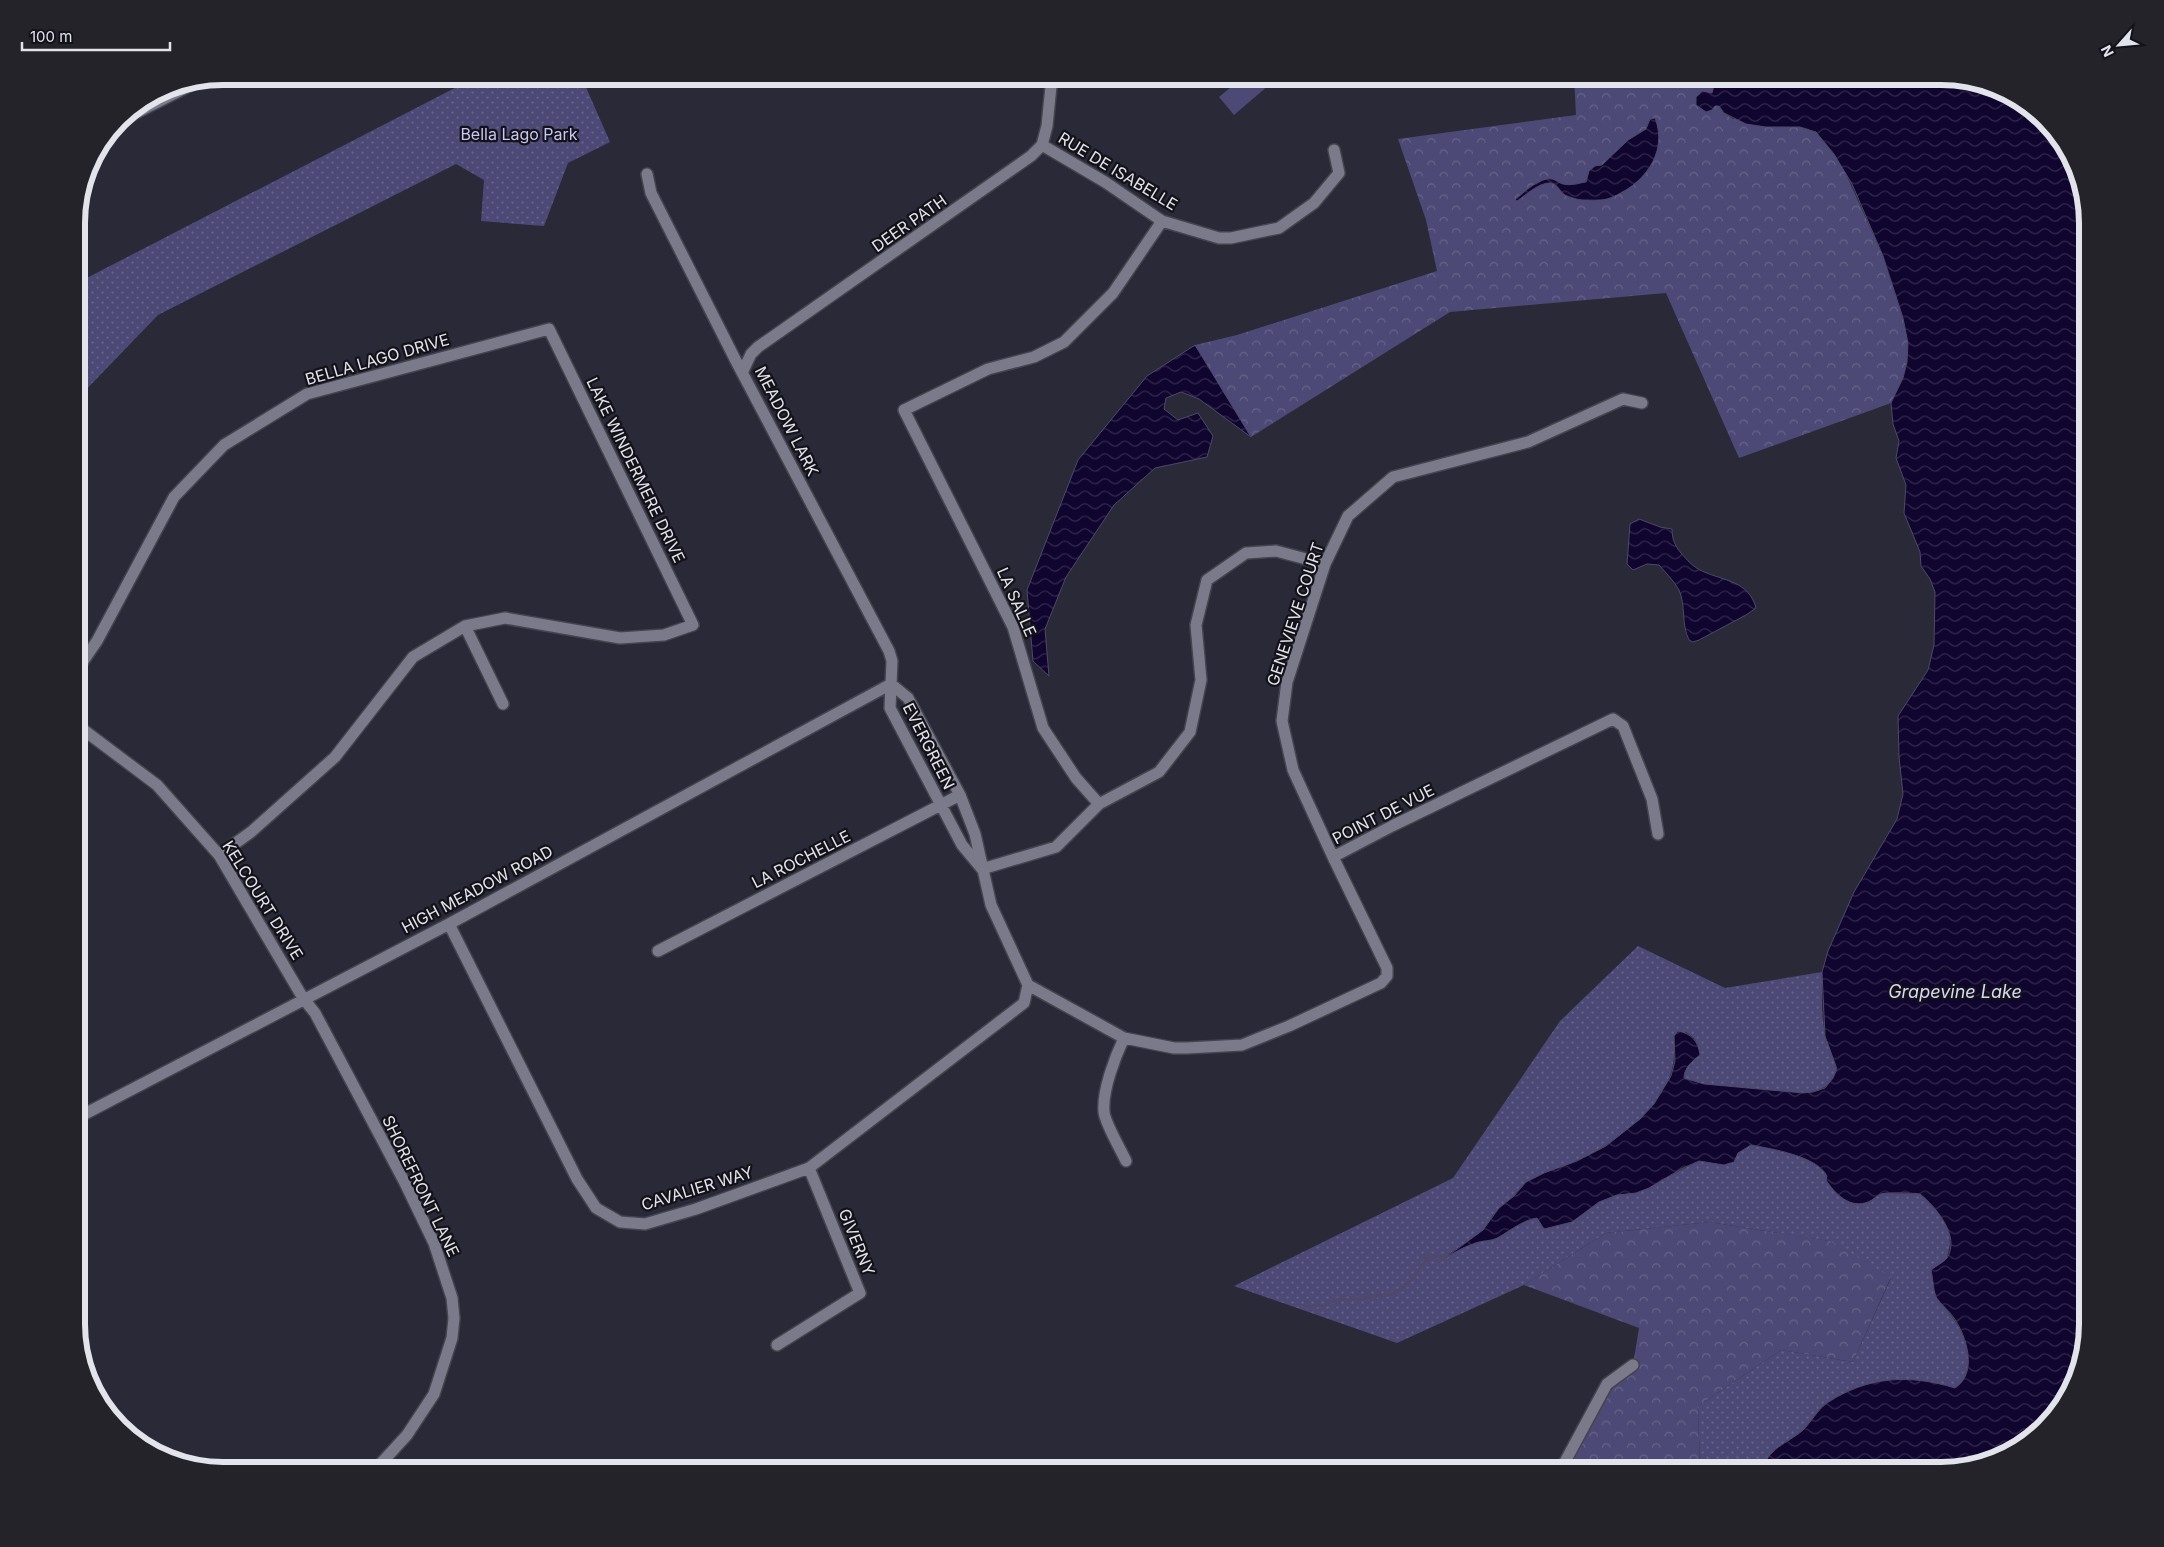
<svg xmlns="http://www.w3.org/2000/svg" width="2164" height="1547" font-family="Inter,sans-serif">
  <defs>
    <pattern id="grass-dots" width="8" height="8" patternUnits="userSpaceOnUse" patternTransform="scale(1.25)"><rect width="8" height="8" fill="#4c4976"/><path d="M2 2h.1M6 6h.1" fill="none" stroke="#66638a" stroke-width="1.8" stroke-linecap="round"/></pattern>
    <pattern id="forest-crowns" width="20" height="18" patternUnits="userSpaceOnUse" patternTransform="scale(1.25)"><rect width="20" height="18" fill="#4c4976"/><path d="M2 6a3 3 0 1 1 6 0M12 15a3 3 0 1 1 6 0" fill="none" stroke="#66638a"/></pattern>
    <pattern id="water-waves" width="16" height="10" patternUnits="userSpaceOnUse" patternTransform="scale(1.25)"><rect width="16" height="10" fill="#0f052f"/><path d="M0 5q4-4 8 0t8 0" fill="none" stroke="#32294d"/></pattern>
  </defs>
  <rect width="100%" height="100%" fill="#292937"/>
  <!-- grass -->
  <path fill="url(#grass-dots)" d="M478,76H581L610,142L568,163L544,226L481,221L484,180L456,164L158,315L77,399V283Z
    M1638,946L1725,988L1822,972C1822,993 1821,1014 1825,1034C1827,1046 1835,1056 1836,1068C1838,1085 1817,1092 1803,1093L1704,1084L1684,1078C1684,1070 1695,1054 1698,1045L1694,1038L1686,1032L1674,1044C1679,1098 1623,1140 1578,1160C1558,1170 1537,1174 1520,1188C1517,1191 1515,1195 1513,1197C1506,1204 1499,1208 1493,1215C1490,1220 1488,1224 1485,1228C1476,1238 1459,1246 1448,1255C1456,1252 1464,1247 1473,1244C1481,1240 1491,1242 1499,1237C1511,1230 1523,1220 1537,1218L1544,1229L1572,1222L1599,1202L1617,1195L1636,1193L1699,1161L1724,1165L1734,1162L1738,1153L1751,1145C1772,1149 1817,1156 1827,1176L1869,1202L1882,1193L1920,1194L1932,1203L1939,1214L1949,1229L1950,1244L1947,1258L1945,1308C1963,1327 1983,1370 1955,1388C1909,1374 1868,1376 1827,1403C1817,1410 1811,1423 1802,1431C1788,1443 1766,1449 1763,1471H1700L1698,1406L1781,1350L1853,1362L1891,1278L1829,1241L1709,1222L1606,1233L1524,1285L1397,1343L1234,1286L1453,1178L1560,1021Z"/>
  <!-- forest -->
  <path fill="url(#forest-crowns)" d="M1574,76H1710C1714,86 1713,95 1715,106H1719L1724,113L1733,119L1800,127L1816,132L1834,154L1845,172L1883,256L1903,318L1908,343L1907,362L1903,378L1891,403L1739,458L1666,293L1450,312L1251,437L1195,345L1237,335L1437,271L1426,220L1398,139L1576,115Z
    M1709,1222L1830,1241L1891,1277L1853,1362L1781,1350L1698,1406L1700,1471H1560L1607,1384L1633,1365L1639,1328L1524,1285L1606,1233Z"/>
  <!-- garden -->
  <path fill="#4c4976" d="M1244,76H1273L1275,80L1234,115L1219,97Z"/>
  <!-- water -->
  <path fill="url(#water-waves)" stroke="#4f4868" d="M1710,76H1942L1989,84L2030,106L2073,158L2088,222V1325L2080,1372L2058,1413L2006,1456L1941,1471H1763C1766,1449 1788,1443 1802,1431C1811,1423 1817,1410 1827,1403C1868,1376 1909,1374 1955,1388C1978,1373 1967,1337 1954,1318C1949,1310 1941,1305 1936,1297C1933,1289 1933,1278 1931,1270C1936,1266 1944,1262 1947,1258C1961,1236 1935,1206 1920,1194C1915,1193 1885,1192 1881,1194C1876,1196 1873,1200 1868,1202C1850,1209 1835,1194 1826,1180L1827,1176C1817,1156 1772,1149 1751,1145L1738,1153L1734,1162L1724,1165L1699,1161L1681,1169L1649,1188L1636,1193L1617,1195L1599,1202L1572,1222L1544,1229L1537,1218C1523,1220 1511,1230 1499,1237C1491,1242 1481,1240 1473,1244C1463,1247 1454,1253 1445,1258L1483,1230L1499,1208L1514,1196L1526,1182L1544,1173L1577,1161L1606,1146L1640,1119L1654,1104L1671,1076L1675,1061L1674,1036L1678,1031C1692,1034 1698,1041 1700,1055C1692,1061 1684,1068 1684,1078L1704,1084L1803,1093L1813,1092L1825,1088L1833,1078L1837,1069L1825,1036L1822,972L1828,951L1854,892L1897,819L1903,794L1899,757L1898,716L1928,670L1934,645L1935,592L1930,579L1921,566L1920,552L1904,513L1906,485L1896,458L1899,441L1893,424L1891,403L1903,378L1907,362L1908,343L1903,318L1883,256L1852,184L1834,154L1816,132L1800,127H1766L1746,124L1724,113L1719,106H1715L1712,110L1706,112L1696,105V97L1702,91L1712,93L1714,85Z
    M1655,118C1669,154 1642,186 1610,198C1603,201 1591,200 1583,200C1578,200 1569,197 1565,195C1559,191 1558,184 1551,183C1539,182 1526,195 1517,201L1515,200C1524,192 1540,177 1552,179C1556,180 1559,183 1563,184C1571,186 1579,183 1586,182L1589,171L1595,166L1602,165L1628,140L1646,129L1650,119Z
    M1195,345L1251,437L1199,399L1181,392L1166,398L1164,409L1178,420L1198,413L1213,436L1207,457L1155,468L1114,505L1066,577L1045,629L1049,676L1033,661L1027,590L1078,460L1147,376Z
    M1639,519L1660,527L1672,529C1672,539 1675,546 1681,553C1687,560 1693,567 1702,571C1724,581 1749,581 1756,608L1746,615L1699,640L1693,642L1689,640C1681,624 1686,606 1679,590C1674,581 1666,573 1659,565L1647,564L1633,570L1627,564L1630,524Z"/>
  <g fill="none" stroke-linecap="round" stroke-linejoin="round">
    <!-- stream -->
    <path stroke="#4f4868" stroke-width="3" d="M1307,1307L1324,1305L1339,1299L1349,1300L1392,1294L1407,1285L1430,1255L1445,1258L1447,1256"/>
    <defs>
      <path id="minor" d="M116,123L199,81
        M1042,145L1105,182L1162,221L1219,238H1231L1279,228L1314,203L1339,173L1334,150
        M647,174L651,193L736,361L889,651L892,661L890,708L962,845L982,869
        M743,371L751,354L758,347L1031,156L1042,145L1047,126L1052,76
        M465,626L503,704
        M77,670L97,641L174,497L224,445L307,394L549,329L693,625L664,635L620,638L505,618L465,626L413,657L335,757L251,832L219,855
        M891,684L908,698L960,795L975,834L991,905L1028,985
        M77,725L157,785L219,855L303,998L315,1013L405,1183L434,1243L452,1298L454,1318L452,1338L434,1394L407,1435L374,1471
        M1099,804L1076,778L1043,728L1013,627L904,410L988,369L1034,357L1064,342L1113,293L1162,221
        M1333,857L1293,770L1282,721L1287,682L1325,564L1348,516L1393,477L1528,442L1623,399L1642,403
        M982,869L1056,847L1099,804L1159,772L1190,732L1201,680L1196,625L1207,580L1246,553L1276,551L1325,564
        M449,924L577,1179L596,1208L620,1222L645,1224L696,1209L809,1168L1024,1003L1028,985
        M658,951L960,795
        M1028,985L1124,1038L1174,1048H1187L1242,1045L1289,1026L1381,983L1387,976V968L1333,857L1392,826L1613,719L1623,726L1652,799L1658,834
        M1124,1038C1115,1057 1102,1091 1104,1112C1105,1123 1121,1150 1126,1161
        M77,1118L449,924L891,684
        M777,1345L860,1293L809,1168
        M90,1385L94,1393
        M1560,1471L1607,1384L1633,1365"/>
    </defs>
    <!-- minor casing -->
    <use href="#minor" stroke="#44444f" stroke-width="14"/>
    <!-- minor -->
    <use href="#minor" stroke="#7a7a8a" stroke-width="11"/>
  </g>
  <g text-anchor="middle" stroke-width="4.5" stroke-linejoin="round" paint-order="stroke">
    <!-- park labels -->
    <g font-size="16" fill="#c7c6f4" stroke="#131219">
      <text x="519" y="140">Bella Lago Park</text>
    </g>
    <!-- street labels -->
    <g font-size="16" fill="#e3e3ec" stroke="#131219">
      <text transform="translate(1118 171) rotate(31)" y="6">RUE DE ISABELLE</text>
      <text transform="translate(909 223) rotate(-35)" y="6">DEER PATH</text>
      <text transform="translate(377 359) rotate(-16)" y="6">BELLA LAGO DRIVE</text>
      <text transform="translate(787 421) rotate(63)" y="6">MEADOW LARK</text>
      <text transform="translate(636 470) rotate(64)" y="6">LAKE WINDERMERE DRIVE</text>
      <text transform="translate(1017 602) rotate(66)" y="6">LA SALLE</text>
      <text transform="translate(1295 614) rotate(-72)" y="6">GENEVIEVE COURT</text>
      <text transform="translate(929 746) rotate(63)" y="6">EVERGREEN</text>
      <text transform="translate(1383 814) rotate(-27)" y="6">POINT DE VUE</text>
      <text transform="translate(801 859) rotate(-27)" y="6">LA ROCHELLE</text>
      <text transform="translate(477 889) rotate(-28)" y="6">HIGH MEADOW ROAD</text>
      <text transform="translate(263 900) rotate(58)" y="6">KELCOURT DRIVE</text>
      <text transform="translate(421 1186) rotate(64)" y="6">SHOREFRONT LANE</text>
      <text transform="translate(697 1188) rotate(-17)" y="6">CAVALIER WAY</text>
      <text transform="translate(857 1242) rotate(68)" y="6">GIVERNY</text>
    </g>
    <!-- water labels -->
    <g font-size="18" font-style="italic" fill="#d7d7f6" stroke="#131219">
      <text x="1955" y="998">Grapevine Lake</text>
    </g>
  </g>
  <!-- crop -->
  <path d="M0 0H2164V1547H0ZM223 85H1941A138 138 0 0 1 2079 223V1324A138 138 0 0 1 1941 1462H223A138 138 0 0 1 85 1324V223A138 138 0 0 1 223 85Z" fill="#24232a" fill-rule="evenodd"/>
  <path fill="none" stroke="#e3e3ec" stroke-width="6" d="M223 85H1941A138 138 0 0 1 2079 223V1324A138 138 0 0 1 1941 1462H223A138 138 0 0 1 85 1324V223A138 138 0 0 1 223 85Z"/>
  <!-- north arrow -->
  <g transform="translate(2119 45) rotate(243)" stroke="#131219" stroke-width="4" paint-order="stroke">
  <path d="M0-4L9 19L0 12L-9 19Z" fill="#e3e3ec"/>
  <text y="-8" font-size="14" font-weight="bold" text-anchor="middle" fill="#e3e3ec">N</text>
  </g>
  <!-- scale -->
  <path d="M22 42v8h148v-8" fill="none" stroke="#e3e3ec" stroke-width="2.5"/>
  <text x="30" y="42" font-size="15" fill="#e3e3ec" stroke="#131219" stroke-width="4" paint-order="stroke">100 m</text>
</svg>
